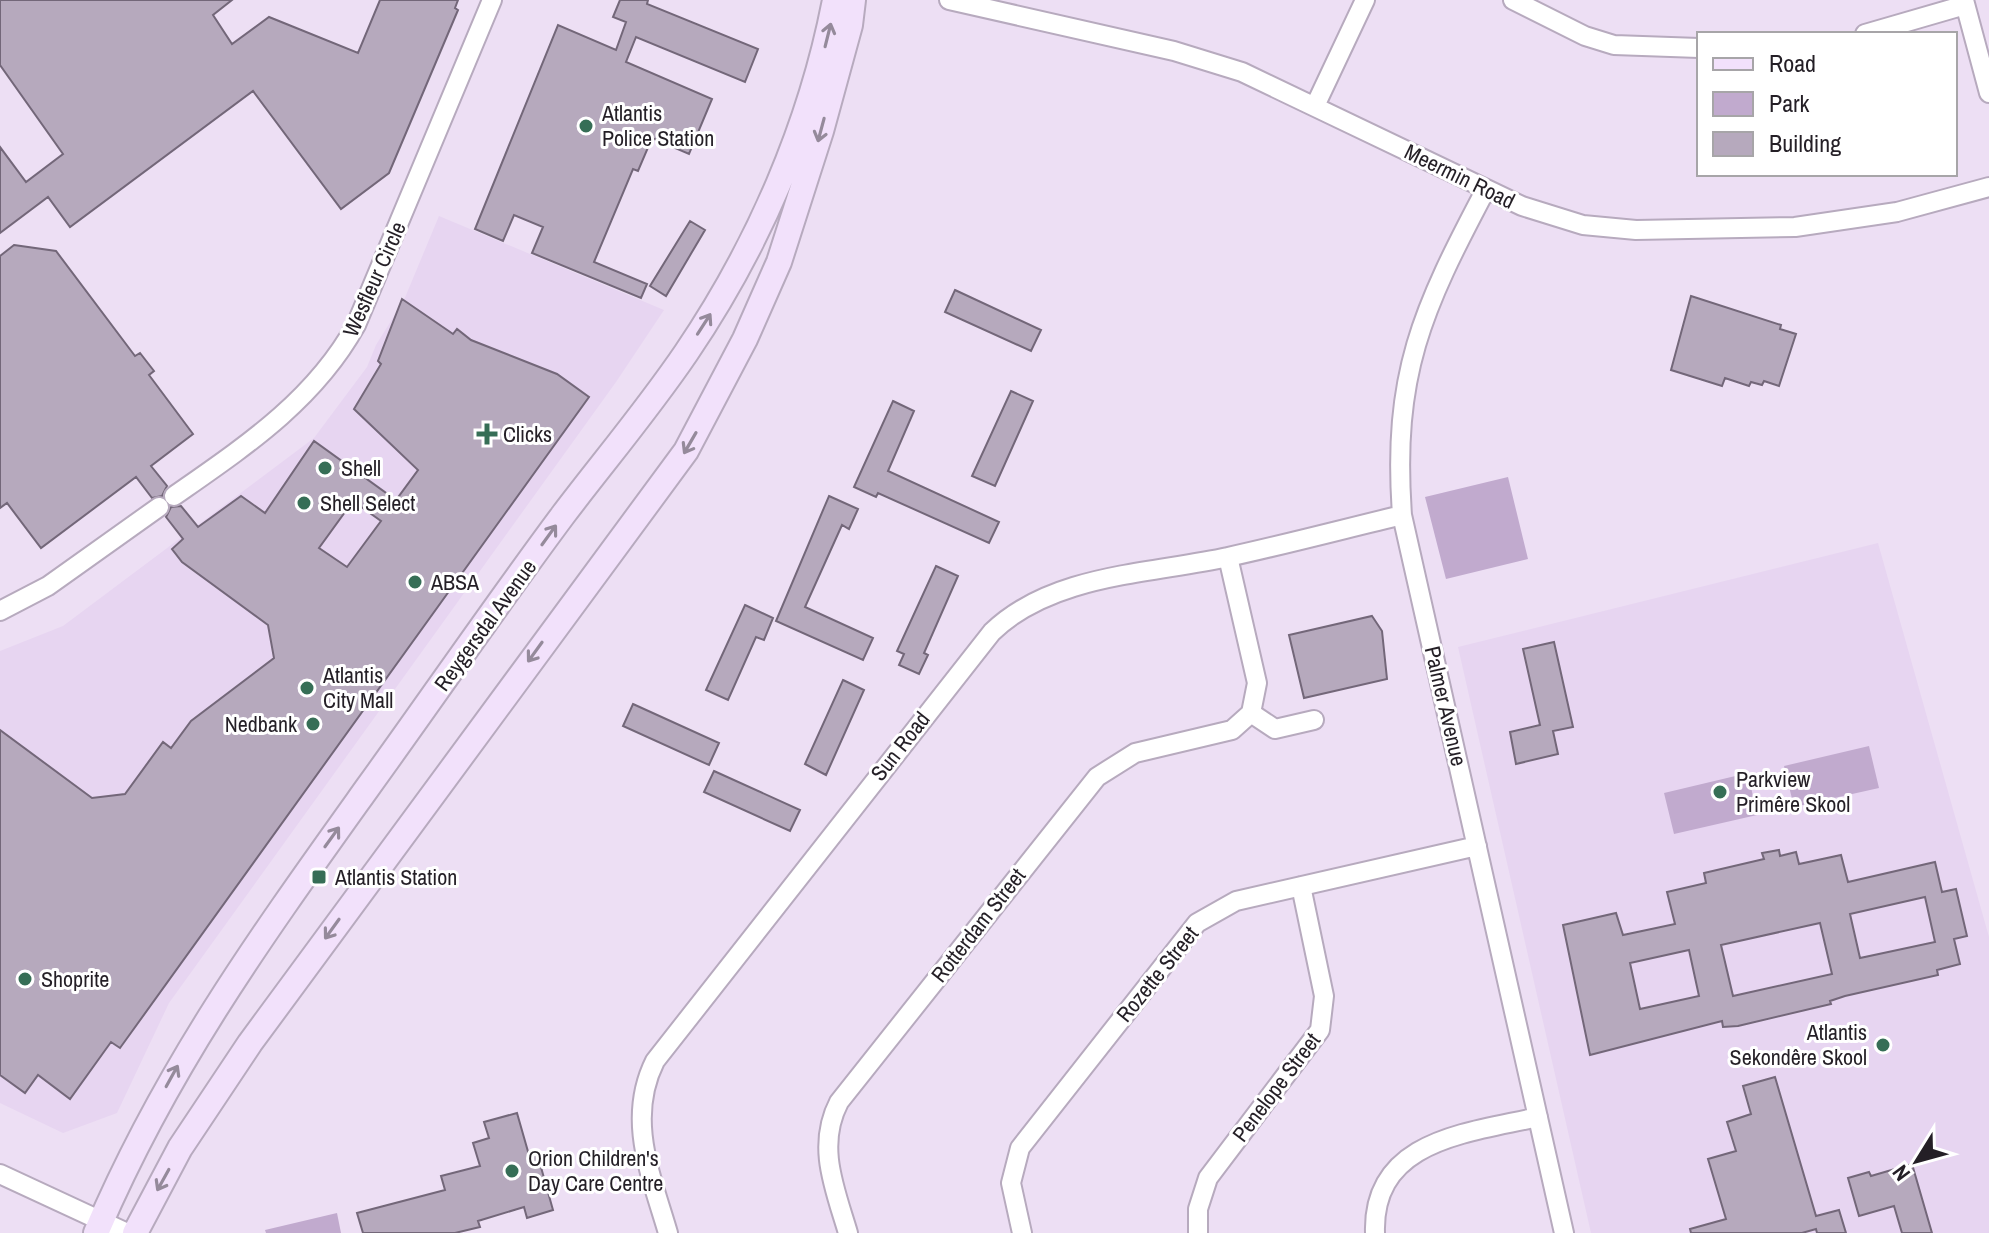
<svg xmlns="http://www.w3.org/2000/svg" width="1989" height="1233" font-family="'Archivo Narrow',sans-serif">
  <rect width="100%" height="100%" fill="#eddff4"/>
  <!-- built -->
  <path fill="#e7d5f1" d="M439,216L664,310L616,382L169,1003L117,1113L63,1133L0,1103V651L63,626L314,438L367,367L376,345L404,300Z
    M1878,543L1989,937V1233H1591L1458,647Z"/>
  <!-- green -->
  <path fill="#c1aace" d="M1508,477L1528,559L1446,579L1425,497Z
    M1869,746L1879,788L1794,807L1784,766Z
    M1748,773L1757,815L1674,834L1664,793Z
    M337,1213L341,1233H266L265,1230Z"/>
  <!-- building -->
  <path fill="#b6a9bd" stroke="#736779" stroke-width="2" fill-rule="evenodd" d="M0,0H232L213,15L232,44L269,17L358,53L380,0H458L455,8L458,10L389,173L341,209L253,91L70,227L48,197L0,233V147L26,182L63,154L0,65Z
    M620,0H648L647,4L758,49L745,82L636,37L626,62L712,99L689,154L652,138L638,171L633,169L594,262L647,284L641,298L532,253L543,227L514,215L503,241L475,229L558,25L616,50L626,22L613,17Z
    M690,221L705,230L666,296L650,286Z
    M14,245L56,251L135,356L140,353L154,371L149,375L193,434L151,466L167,486L162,496L152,498L136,477L41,548L7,503L0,508V256Z
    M955,290L1041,330L1031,351L945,312Z
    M1691,296L1781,325L1780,329L1796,334L1779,386L1764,381L1762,385L1751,382L1749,386L1725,378L1722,386L1671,370Z
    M402,299L453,334L457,329L471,340L557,374L589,397L120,1048L111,1042L70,1099L38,1075L25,1093L0,1075V730L92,798L125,794L163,742L171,748L191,721L274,658L268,625L182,562L172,549L183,539L166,517L171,507L181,506L198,527L241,496L265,513L314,441L396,500L418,470L354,409L381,364L378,361ZM353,501L381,521L347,567L319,548Z
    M1011,391L1033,401L995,486L972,476Z
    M893,401L914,411L888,471L999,522L989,543L878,493L876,497L854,487Z
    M829,496L858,509L849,529L842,525L805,607L873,638L863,660L776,621Z
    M936,566L958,576L924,653L928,655L919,674L899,665L904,654L897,651Z
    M745,605L773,618L764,640L756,637L728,700L706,690Z
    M1372,616L1382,631L1387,679L1304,698L1289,635Z
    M1554,642L1573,727L1553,731L1558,754L1516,764L1510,732L1540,725L1523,649Z
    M843,680L864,690L826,775L805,764Z
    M633,704L719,743L709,765L623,726Z
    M714,771L800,810L790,831L704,792Z
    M1779,850L1780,856L1796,852L1799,864L1841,855L1848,882L1935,862L1942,892L1956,889L1967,936L1954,939L1960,964L1937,970L1938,975L1845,996L1830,1001L1831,1004L1738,1026L1723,1027L1722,1021L1590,1055L1563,925L1616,913L1623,935L1675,924L1667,892L1706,883L1704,873L1764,859L1762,853ZM1925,897L1935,942L1860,958L1850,914ZM1820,923L1832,974L1733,996L1721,945ZM1689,950L1699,996L1640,1009L1630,963Z
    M1775,1077L1816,1216L1839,1210L1846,1233H1817L1816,1229L1802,1233H1691L1690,1229L1726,1219L1708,1159L1736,1151L1727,1122L1751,1114L1743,1086Z
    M517,1113L529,1155L537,1153L553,1210L527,1218L524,1207L478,1221L480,1227L455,1233H363L357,1213L445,1190L441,1176L480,1166L473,1143L489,1138L484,1122Z
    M1912,1164L1932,1233H1902L1894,1206L1859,1216L1848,1178L1869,1172L1871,1176Z"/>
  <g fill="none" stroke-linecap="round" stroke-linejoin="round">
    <defs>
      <path id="street" d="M949,0L1174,51L1242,72L1522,206L1583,225L1636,230L1795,227L1897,212L1989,187
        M1513,0L1585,36L1614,45L1699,48
        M1964,0L1989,93
        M1865,34L1965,5
        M1315,106L1365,0
        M1486,189C1422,310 1392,374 1402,515L1564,1233
        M174,496C244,447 314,401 356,325L492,0
        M0,611L48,586L159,507
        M1251,713L1275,729L1314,720
        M0,1174L127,1233
        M668,1233C651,1175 626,1119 655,1061L992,632C1052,574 1150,574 1228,557C1287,544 1344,529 1402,515
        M848,1233C835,1189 816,1146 839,1102L1097,777L1135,753L1232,730L1251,713L1257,683L1228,557
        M1022,1233L1011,1183L1020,1148L1197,923L1236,901L1477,846
        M1198,1233V1209L1208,1178L1320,1030L1324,996L1301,886
        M1375,1233C1372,1139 1469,1133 1538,1117"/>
      <path id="secondary" d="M96,1233C167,1066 263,934 368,787C433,697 496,605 563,515C604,461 648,409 686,353C758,247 811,125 835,0
        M135,1233L180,1148L250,1043L686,451L745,339L779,262L821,131L850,25L853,0"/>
    </defs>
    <!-- street casing -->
    <use href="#street" stroke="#b7aabe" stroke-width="22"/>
    <!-- secondary casing -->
    <use href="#secondary" stroke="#b7aabe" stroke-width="28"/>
    <!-- street -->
    <use href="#street" stroke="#fff" stroke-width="18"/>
    <!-- secondary -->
    <use href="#secondary" stroke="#f2e1fb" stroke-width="24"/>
  </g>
  <!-- one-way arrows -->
  <defs><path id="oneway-shaft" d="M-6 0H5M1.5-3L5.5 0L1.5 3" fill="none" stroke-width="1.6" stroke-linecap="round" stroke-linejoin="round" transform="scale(2)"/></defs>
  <g stroke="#958a9b">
    <use href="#oneway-shaft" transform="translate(828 35) rotate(-76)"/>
    <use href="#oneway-shaft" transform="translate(821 130) rotate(105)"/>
    <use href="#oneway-shaft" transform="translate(704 324) rotate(-57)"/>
    <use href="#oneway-shaft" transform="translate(690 443) rotate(120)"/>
    <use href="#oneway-shaft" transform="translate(549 535) rotate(-54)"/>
    <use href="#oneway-shaft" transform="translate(535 652) rotate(126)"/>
    <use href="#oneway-shaft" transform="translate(332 837) rotate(-54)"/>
    <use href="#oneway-shaft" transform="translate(332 929) rotate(126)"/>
    <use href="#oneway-shaft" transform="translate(172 1076) rotate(-61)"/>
    <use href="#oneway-shaft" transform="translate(163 1180) rotate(119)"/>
  </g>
  <!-- markers -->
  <g fill="#366e56" stroke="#fff" stroke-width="3">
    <circle cx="586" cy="126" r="8"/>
    <path d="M483 422h8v8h8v8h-8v8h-8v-8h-8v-8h8z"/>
    <circle cx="325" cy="468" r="8"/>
    <circle cx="304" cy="503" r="8"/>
    <circle cx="415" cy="582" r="8"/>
    <circle cx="307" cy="688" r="8"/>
    <circle cx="313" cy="724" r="8"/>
    <circle cx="1720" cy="792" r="8"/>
    <rect x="311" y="869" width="16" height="16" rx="4"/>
    <circle cx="25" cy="979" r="8"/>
    <circle cx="1883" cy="1045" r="8"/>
    <circle cx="512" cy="1171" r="8"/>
  </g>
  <g text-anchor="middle" stroke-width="6" stroke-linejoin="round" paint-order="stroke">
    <!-- poi labels -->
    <g font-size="22" fill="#241f26" stroke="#fff" text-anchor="start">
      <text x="602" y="121">Atlantis<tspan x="602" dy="25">Police Station</tspan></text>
      <text x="503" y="442">Clicks</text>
      <text x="341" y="476">Shell</text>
      <text x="320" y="511">Shell Select</text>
      <text x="431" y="590">ABSA</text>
      <text x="323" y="683">Atlantis<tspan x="323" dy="25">City Mall</tspan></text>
      <text x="297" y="732" text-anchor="end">Nedbank</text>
      <text x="1736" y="787">Parkview<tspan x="1736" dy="25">Primêre Skool</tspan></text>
      <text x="335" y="885">Atlantis Station</text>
      <text x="41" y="987">Shoprite</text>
      <text x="1867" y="1040" text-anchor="end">Atlantis<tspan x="1867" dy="25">Sekondêre Skool</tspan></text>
      <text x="528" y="1166">Orion Children's<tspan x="528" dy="25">Day Care Centre</tspan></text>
    </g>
    <!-- street labels -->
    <g font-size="22" fill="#241f26" stroke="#fff">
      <text transform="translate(1460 176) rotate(26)" y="8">Meermin Road</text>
      <text transform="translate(374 279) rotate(-66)" y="8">Wesfleur Circle</text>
      <text transform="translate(485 625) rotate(-54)" y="8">Reygersdal Avenue</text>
      <text transform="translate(1446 706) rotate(77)" y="8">Palmer Avenue</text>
      <text transform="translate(900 746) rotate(-52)" y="8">Sun Road</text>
      <text transform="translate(978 925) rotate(-52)" y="8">Rotterdam Street</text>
      <text transform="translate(1157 974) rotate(-51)" y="8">Rozette Street</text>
      <text transform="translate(1276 1087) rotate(-53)" y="8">Penelope Street</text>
    </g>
  </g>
  <!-- legend -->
  <rect x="1697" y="32" width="260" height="144" fill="#ffffff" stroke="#a7a5a8" stroke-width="2"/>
  <rect x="1713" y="58" width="40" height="12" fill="#f2e1fb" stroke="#a7a5a8" stroke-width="2"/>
  <text x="1769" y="72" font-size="24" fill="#241f26">Road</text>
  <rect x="1713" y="92" width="40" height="24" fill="#c1aace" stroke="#a7a5a8" stroke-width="2"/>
  <text x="1769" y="112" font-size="24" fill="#241f26">Park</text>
  <rect x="1713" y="132" width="40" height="24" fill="#b6a9bd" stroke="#a7a5a8" stroke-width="2"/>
  <text x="1769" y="152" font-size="24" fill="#241f26">Building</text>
  <!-- north arrow -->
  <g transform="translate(1917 1161) rotate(233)" stroke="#ffffff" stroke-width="6" paint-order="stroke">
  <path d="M0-6L14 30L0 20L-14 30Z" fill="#241f26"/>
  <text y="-12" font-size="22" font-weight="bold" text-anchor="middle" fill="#241f26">N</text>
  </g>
</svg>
